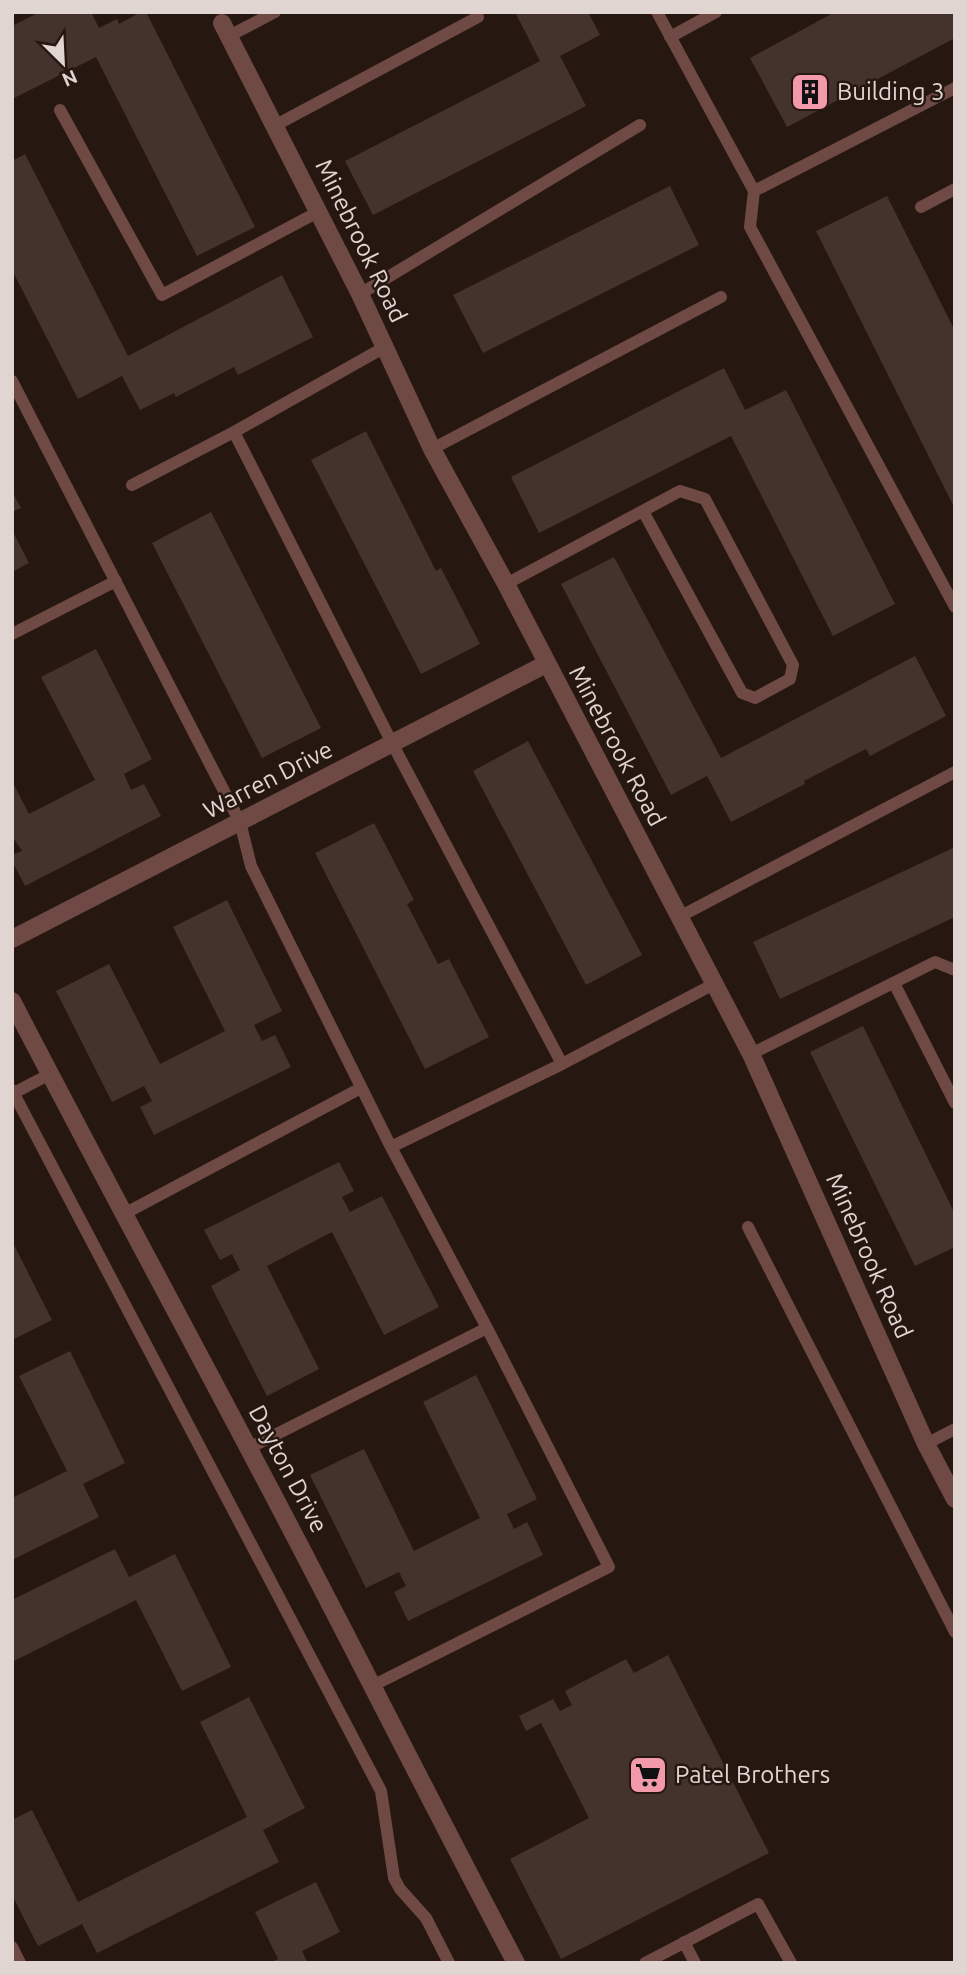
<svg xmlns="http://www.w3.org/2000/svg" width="967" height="1975" font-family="Ubuntu,sans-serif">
  <rect width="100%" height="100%" fill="#271711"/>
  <!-- building -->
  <path fill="#44332c" d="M40,12H91L99,28L117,19L119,24L141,12H146L255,227L197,256L96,57L12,99V26Z
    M515,12H588L600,35L560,56L586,106L373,215L345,161L540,61Z
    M835,12H955V38L787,127L750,58Z
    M25,154L128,356L282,275L313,337L238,375L234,367L176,397L174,393L140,410L122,376L78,399L12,270V161Z
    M670,186L699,245L483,353L453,295Z
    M887,196L955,331V509L816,231Z
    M724,368L745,410L786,390L895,604L833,636L731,436L539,533L511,477Z
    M366,431L436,571L441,568L480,644L421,674L311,460Z
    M12,491L21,508L12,512Z
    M211,512L321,728L262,758L152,543Z
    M12,530L29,563L12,572Z
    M614,557L721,758L915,656L946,716L870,756L866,749L804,781L805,784L731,822L707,776L671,795L561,584Z
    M96,649L152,759L124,774L131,790L144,784L161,816L25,886L12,861V855L22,851L12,836V781L29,814L95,780L41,677Z
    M528,741L642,955L586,985L473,771Z
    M374,823L414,900L407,904L438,964L449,959L489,1037L425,1069L315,853Z
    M955,847V917L780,999L753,942Z
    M227,900L282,1011L254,1025L262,1041L275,1035L291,1067L154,1135L140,1107L152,1101L144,1086L112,1102L56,991L109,964L160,1064L225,1031L173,927Z
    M863,1026L955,1214V1247L915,1266L810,1052Z
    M339,1162L354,1191L342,1197L350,1212L382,1196L439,1307L384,1335L332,1232L267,1266L319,1369L267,1396L211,1286L240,1270L232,1254L220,1260L204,1230Z
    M12,1241L52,1320L12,1340Z
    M70,1351L125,1463L83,1484L99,1517L12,1560V1498L67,1471L19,1376Z
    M476,1375L537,1499L507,1514L514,1529L527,1522L543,1555L408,1621L394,1592L406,1586L399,1572L366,1588L310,1475L364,1449L414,1551L480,1518L423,1402Z
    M115,1549L129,1577L175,1554L231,1667L182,1691L136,1600L12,1662V1600Z
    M668,1655L769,1853L561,1959L510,1859L589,1818L541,1723L526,1731L519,1716L553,1699L560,1711L572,1705L565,1691L626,1659L634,1673Z
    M249,1697L305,1808L263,1830L279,1862L97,1953L82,1924L38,1946L12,1895V1820L32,1810L78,1902L247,1817L200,1722Z
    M316,1882L340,1932L302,1951L308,1963H270L278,1959L255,1912Z"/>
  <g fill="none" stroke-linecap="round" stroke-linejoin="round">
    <!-- service -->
    <path stroke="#6f4944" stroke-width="12" d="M657,12L754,191L750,227L955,607
      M229,36L275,12
      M670,37L716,12
      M60,110L162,295L318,212
      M276,125L478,17
      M754,191L955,88
      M921,207L955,189
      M360,294L640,125
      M12,381L240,822L251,866L391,1147L487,1328L609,1567L374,1685
      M234,432L392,743L562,1064
      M432,449L721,297
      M132,485L234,432L385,347
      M506,584L680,491L705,499L793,665L790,679L755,698L742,693L643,511
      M12,634L116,581
      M679,917L955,772
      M894,983L955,1103
      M751,1054L935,962L955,970
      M12,1090L381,1791L394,1878L400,1889L426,1918L449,1963
      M12,1094L50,1074
      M391,1147L562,1064L714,984
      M122,1215L361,1088
      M748,1227L955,1632
      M926,1444L955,1429
      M249,1448L487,1328
      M684,1942L695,1963
      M12,1947L20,1963
      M645,1963L758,1904L791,1963"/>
    <!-- minor -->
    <path stroke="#6f4944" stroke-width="18" d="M222,23L360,294L432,449L506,584L751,1054L926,1444L955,1499
      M12,939L546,664
      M12,1001C103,1177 198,1351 290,1527C366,1672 439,1818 516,1963"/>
  </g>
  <!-- icons -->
  <defs>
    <symbol id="building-square" viewBox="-11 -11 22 22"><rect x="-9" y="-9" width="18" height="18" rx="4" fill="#f39aaa" stroke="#271711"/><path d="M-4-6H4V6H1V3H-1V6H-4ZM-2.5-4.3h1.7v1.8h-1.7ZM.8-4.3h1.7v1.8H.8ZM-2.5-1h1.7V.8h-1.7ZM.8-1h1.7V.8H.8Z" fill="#111"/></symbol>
    <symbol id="supermarket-square" viewBox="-11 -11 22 22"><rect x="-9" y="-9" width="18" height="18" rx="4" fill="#f39aaa" stroke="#271711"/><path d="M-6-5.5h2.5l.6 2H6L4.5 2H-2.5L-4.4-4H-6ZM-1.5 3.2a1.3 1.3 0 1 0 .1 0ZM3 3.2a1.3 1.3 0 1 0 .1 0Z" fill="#111"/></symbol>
  </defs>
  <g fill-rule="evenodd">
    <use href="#building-square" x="788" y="70" width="44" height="44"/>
    <use href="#supermarket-square" x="626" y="1753" width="44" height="44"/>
  </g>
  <g text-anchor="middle" stroke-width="5" stroke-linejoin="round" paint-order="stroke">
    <!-- poi labels -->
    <g font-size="24" fill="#e0d5d1" stroke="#271711" text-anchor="start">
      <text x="837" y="100">Building 3</text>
      <text x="675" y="1783">Patel Brothers</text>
    </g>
    <!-- street labels -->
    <g font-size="24" fill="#e0d5d1" stroke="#271711">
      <text transform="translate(361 241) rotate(64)" y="8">Minebrook Road</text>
      <text transform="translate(617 746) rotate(62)" y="8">Minebrook Road</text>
      <text transform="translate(268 780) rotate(-27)" y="8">Warren Drive</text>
      <text transform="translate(869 1256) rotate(66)" y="8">Minebrook Road</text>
      <text transform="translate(288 1469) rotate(62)" y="8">Dayton Drive</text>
    </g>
  </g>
  <!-- border -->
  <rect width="967" height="1975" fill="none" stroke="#e0d5d1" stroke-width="28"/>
  <!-- north arrow -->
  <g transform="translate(63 63) rotate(156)" stroke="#271711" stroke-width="5" paint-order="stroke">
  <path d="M0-5L12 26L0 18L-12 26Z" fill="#e0d5d1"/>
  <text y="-10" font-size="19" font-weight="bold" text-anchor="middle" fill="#e0d5d1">N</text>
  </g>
</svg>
